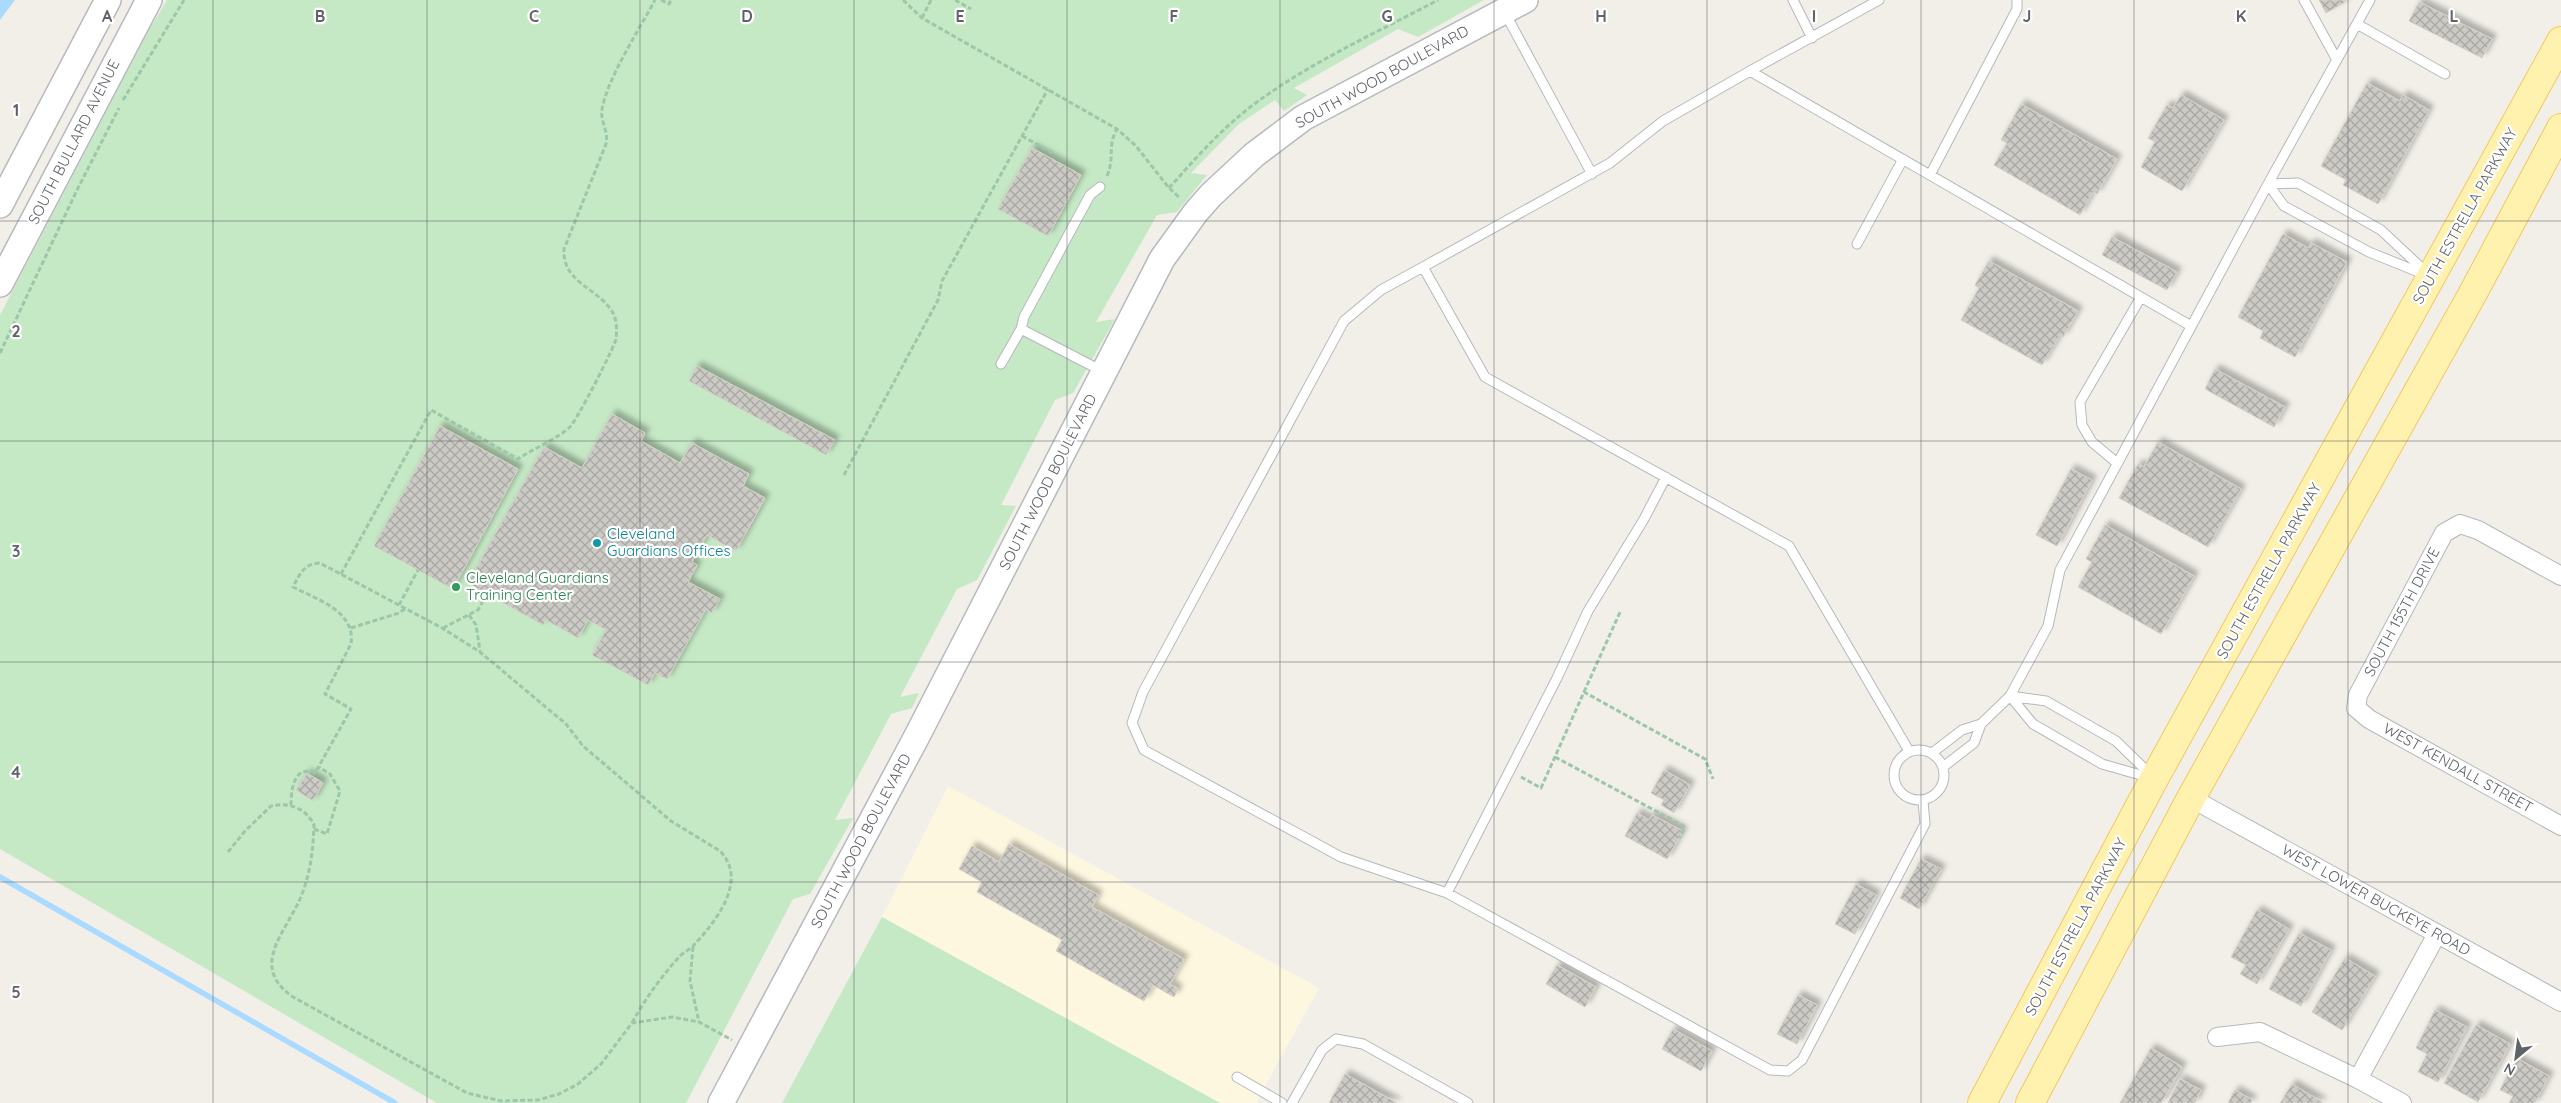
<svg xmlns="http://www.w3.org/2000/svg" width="2561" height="1103" font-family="Quicksand,sans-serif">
  <defs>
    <pattern id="building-cross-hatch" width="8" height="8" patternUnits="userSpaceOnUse" patternTransform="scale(1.25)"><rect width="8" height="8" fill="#cccac5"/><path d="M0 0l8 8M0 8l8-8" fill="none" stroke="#a9a8a4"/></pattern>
    <filter id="shadow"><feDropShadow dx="4.5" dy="-4.5" stdDeviation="2.5" flood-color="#0004"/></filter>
  </defs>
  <rect width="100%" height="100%" fill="#f1efe8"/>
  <!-- commercial -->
  <path fill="#fef7e0" d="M948,786L1319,988L1256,1103H1220L882,917Z"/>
  <!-- garden -->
  <path fill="#c5e8c5" d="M167,0H1484L1418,37L1398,29L1294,88L1307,95L1284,111L1275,100L1239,124L1191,173L1207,175L1177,212L1157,215L1096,322L1115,319L1073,393L1055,400L1001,505L1016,506L977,580L957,589L900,697L919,693L912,708L891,714L835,820L853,818L810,894L793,899L686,1103H437L0,849V315L148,32Z
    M882,917L1220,1103H782Z"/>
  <!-- water -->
  <path fill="#aadaff" d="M0,0H15L0,20Z"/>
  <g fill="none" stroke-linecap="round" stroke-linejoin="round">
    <!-- stream -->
    <path stroke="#aadaff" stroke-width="5.5" d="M0,877L395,1103"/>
  </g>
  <!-- building -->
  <path fill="url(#building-cross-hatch)" stroke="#d6d1c6" filter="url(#shadow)" d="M2319,0H2344L2345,2L2326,13Z
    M2419,2L2492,39L2482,58L2409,21Z
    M2367,83L2400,101L2403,95L2429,110L2378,204L2343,185L2346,180L2321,166Z
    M2181,95L2224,120L2182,191L2141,167L2155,142L2148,138L2167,105L2173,108Z
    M2021,104L2117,159L2097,194L2093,192L2080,215L1994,165L2007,143L2001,140Z
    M1032,148L1081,175L1048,236L998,209Z
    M2283,234L2308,248L2311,243L2347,262L2295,357L2260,338L2263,331L2238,317Z
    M2112,237L2177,272L2167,290L2102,255Z
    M1989,261L2078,311L2063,337L2060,335L2042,365L1961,320L1979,288L1975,285Z
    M697,366L835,440L826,455L689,381Z
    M2215,369L2285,407L2274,427L2205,389Z
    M612,414L645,433L641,441L680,463L692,443L749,474L743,486L765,498L736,551L707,535L692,562L697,565L688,582L720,599L712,613L706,609L667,679L655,673L648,685L592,655L606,630L588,620L578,638L546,620L543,625L468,583L544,447L582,468Z
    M440,426L518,469L453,589L374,546Z
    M2158,442L2241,489L2208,547L2119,498L2138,464L2144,467Z
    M2071,469L2092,480L2057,546L2036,535Z
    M2105,525L2194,576L2161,634L2078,587L2092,562L2086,559Z
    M1664,770L1690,785L1674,813L1661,805L1664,800L1651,793Z
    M307,773L323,783L313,801L296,790Z
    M1637,813L1649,820L1652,815L1683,831L1667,859L1625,836Z
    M1009,844L1098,895L1092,907L1184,959L1170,984L1178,989L1174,997L1153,985L1144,1001L1056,951L1062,940L977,892L982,882L959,869L972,846L999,862Z
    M1921,859L1941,869L1919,909L1900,898Z
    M1856,884L1876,895L1855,934L1835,924Z
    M2257,910L2289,929L2257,984L2240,974L2246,965L2231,957Z
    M2299,933L2331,950L2301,1006L2269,989Z
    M2345,958L2375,976L2342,1030L2312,1012Z
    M1557,965L1596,987L1585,1007L1546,984Z
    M1798,995L1817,1005L1797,1044L1777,1034Z
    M2435,1010L2467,1027L2438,1082L2418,1072L2427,1054L2416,1048Z
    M2476,1025L2510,1044L2478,1102L2444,1083Z
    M1673,1029L1712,1051L1701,1071L1662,1049Z
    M2151,1048L2182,1067L2161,1103H2120Z
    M2516,1058L2549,1076L2535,1103H2509L2513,1096L2500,1090Z
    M1345,1074L1397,1103H1329Z
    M2180,1079L2201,1090L2195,1103H2168Z
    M2292,1084L2322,1102L2321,1103H2280Z
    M2235,1090L2252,1100L2251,1103H2228Z"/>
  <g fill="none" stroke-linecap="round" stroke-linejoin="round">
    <defs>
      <path id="lane" d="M1793,0L1812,38
        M1879,0L1750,71L2191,326
        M2304,0L2337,60
        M1505,13L1592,174
        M2357,24L2445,74
        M1930,175L2017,9V0
        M2268,184L2298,183L2381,230L2429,275
        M2268,184L2284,206L2369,252L2426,275
        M1100,187L1090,195L1024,317L1021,329L1102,371
        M1857,244L1903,159
        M1423,267L1610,163L1663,121L1750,71
        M1001,364L1021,329
        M2117,463L2092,442L2082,425L2080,402L2141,297
        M2010,696L2046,701L2116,741L2152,776
        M2010,696L2033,724L2102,764L2151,778
        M1894 775a25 25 0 1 1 50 0a25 25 0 1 1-50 0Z
        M1909,751L1789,546L1485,377L1423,267L1381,290L1344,321L1143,692L1132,723L1144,750L1341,857L1447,893L1770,1070L1788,1071L1802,1060L1925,824L1923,801
        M1932,753L1962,730L1981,724L2010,696L2048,626L2060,570L2268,184L2370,0
        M1943,767L1974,743L1981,724
        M1447,893L1557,678L1588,611L1644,519L1666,477
        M1237,1077L1282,1103
        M1292,1103L1322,1050L1336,1039L1363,1044L1468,1103"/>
      <path id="street" d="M2561,576L2478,530L2460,524L2444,533L2358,695L2356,708L2369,719L2561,826
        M2191,798L2561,1002
        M2217,1037L2260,1032L2358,1079L2402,1103
        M2358,1079L2437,934"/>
      <path id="secondary" d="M0,205L108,0
        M0,284L149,0
        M721,1103L916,738L1162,259L1196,212L1211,195L1254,155L1303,118L1525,0"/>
      <path id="primary" d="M1982,1103L2154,779L2561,41
        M2030,1103L2191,798L2473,293L2561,128"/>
    </defs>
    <!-- lane casing -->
    <use href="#lane" stroke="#b5b8bc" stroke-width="11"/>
    <!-- street casing -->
    <use href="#street" stroke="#b5b8bc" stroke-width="20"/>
    <!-- secondary casing -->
    <use href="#secondary" stroke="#b6babf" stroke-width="28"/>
    <!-- primary casing -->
    <use href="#primary" stroke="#f2c960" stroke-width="30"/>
    <!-- path -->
    <path stroke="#9cc7a9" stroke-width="3" stroke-dasharray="5 2.5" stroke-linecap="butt" d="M661,0L669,4L671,0
      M903,0L922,18L936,26L1117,129L1136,146L1169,188L1180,198
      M955,0L971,9
      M922,18L931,0
      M123,100L184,0
      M1022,136L1053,153
      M1107,176C1115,158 1107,146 1117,129
      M1169,188C1195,159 1221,129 1253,105C1309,63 1376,33 1438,0
      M0,353L77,190L119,108
      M844,475L938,300L942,281L1048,89
      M341,574L431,410L518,459C531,450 560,437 570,427C577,420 614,348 616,339C617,331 617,320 613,313C599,288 562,283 564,249L606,144C609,131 600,122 602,109C608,77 639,30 655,0
      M399,605L418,570
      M469,615L476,625L480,651
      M351,628L399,613L406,608
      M443,628L478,610L484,599
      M1584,692L1621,610
      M1555,757L1682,825L1685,828L1679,838
      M1521,777L1541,788L1584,692L1705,759L1713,779
      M291,805C291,790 294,764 315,773L351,709L325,694L351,644C356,611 316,599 293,587C300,573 304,564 320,563L442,628L480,652L566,724L583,746L671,821L720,851C749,881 715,922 694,945C690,950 683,952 679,957C661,977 645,999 632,1023
      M314,829L327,834L340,791L330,774L319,767
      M228,852L245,831L271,806C289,802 306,808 314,825C313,849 311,871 302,894C288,931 247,965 293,997L467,1093L501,1101L538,1100L559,1094L578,1084L601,1064L632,1023L672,1017L699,1022L732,1040
      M693,947L690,981L699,1022"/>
    <!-- lane -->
    <use href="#lane" stroke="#fff" stroke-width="9"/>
    <!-- street -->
    <use href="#street" stroke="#fff" stroke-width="18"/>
    <!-- secondary -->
    <use href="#secondary" stroke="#fff" stroke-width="25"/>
    <!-- primary -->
    <use href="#primary" stroke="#fff2af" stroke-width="28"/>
  </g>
  <!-- grid -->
  <path fill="none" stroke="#5f6368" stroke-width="1" stroke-opacity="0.55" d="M213,0V1103M427,0V1103M640,0V1103M854,0V1103M1067,0V1103M1280,0V1103M1494,0V1103M1707,0V1103M1921,0V1103M2134,0V1103M2348,0V1103M0,221H2561M0,441H2561M0,662H2561M0,882H2561"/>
  <!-- markers -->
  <circle fill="#0f9aa8" stroke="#fff" stroke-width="2" cx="597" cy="543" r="5"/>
  <circle fill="#2e9e5b" stroke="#fff" stroke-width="2" cx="456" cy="587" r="5"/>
  <g text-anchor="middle" stroke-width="4.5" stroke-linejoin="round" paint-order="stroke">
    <!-- street labels -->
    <g font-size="15" fill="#5f6368" stroke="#fff">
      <text transform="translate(1382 77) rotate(-29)" y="5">SOUTH WOOD BOULEVARD</text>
      <text transform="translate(74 142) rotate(-63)" y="5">SOUTH BULLARD AVENUE</text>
      <text transform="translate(2465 216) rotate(-61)" y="5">SOUTH ESTRELLA PARKWAY</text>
      <text transform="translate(1048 482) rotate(-63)" y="5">SOUTH WOOD BOULEVARD</text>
      <text transform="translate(2269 571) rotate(-61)" y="5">SOUTH ESTRELLA PARKWAY</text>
      <text transform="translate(2402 612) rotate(-62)" y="5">SOUTH 155TH DRIVE</text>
      <text transform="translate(2458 768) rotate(29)" y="5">WEST KENDALL STREET</text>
      <text transform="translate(861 841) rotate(-62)" y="5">SOUTH WOOD BOULEVARD</text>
      <text transform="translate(2376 900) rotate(29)" y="5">WEST LOWER BUCKEYE ROAD</text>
      <text transform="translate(2076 927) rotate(-62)" y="5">SOUTH ESTRELLA PARKWAY</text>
    </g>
    <!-- culture labels -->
    <g font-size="15" fill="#0d838f" stroke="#fff" text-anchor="start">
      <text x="607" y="539">Cleveland<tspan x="607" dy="17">Guardians Offices</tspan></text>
    </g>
    <!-- leisure labels -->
    <g font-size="15" fill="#27864d" stroke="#fff" text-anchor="start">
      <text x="466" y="583">Cleveland Guardians<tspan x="466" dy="17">Training Center</tspan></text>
    </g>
  </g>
  <g font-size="16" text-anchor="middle" font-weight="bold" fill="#5f6368" stroke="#fff" stroke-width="4.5" stroke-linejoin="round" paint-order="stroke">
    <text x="107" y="22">A</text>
    <text x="320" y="22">B</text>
    <text x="534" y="22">C</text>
    <text x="747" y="22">D</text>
    <text x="960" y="22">E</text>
    <text x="1174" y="22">F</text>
    <text x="1387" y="22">G</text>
    <text x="1601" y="22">H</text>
    <text x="1814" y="22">I</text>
    <text x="2027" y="22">J</text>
    <text x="2241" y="22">K</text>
    <text x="2454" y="22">L</text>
    <text x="16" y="116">1</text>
    <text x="16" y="337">2</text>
    <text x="16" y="557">3</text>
    <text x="16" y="778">4</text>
    <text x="16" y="998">5</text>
  </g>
  <!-- north arrow -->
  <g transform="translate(2516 1058) rotate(209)" stroke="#ffffff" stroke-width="4" paint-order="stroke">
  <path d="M0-4L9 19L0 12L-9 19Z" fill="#5f6368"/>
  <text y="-8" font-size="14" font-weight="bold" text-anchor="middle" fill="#5f6368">N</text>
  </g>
</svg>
